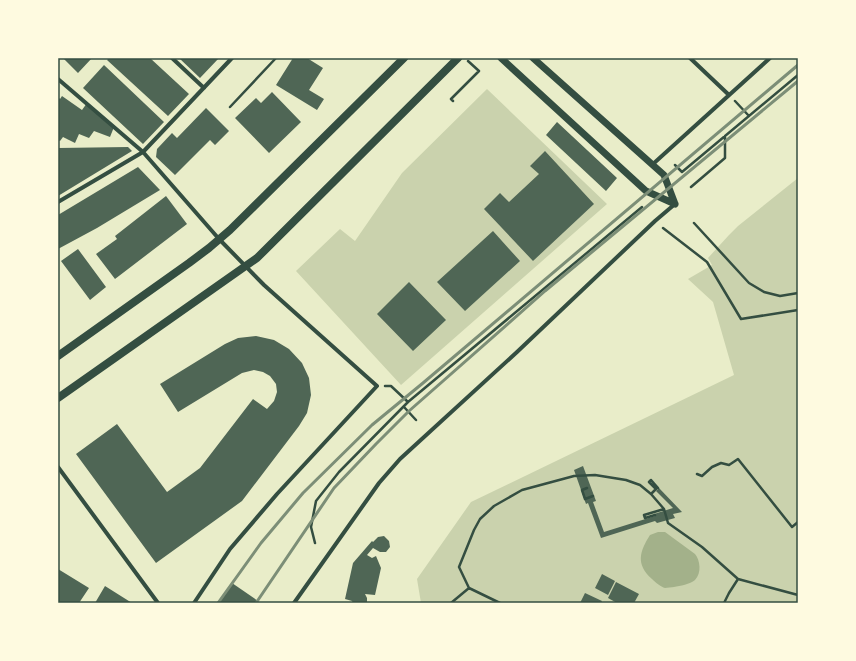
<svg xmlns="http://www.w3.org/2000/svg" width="856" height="661" font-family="Poppins,sans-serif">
  <rect width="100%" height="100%" fill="#e9edc9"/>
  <!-- green -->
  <path fill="#cad2ad" d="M487,89L607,204L401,385L296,271L340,229L355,241L402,173Z
    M798,178V603H421L417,579L471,502L734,375L713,302L688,279L712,265L708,258L729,235L738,226Z"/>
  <!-- water -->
  <path fill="#a3b18a" d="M658,532H665L695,554C700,560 702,573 695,580C690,584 680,586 674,587C672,587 667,588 665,588C661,587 655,582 652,579C635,564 640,551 650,535Z"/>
  <!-- building -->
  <path fill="#4f6655" d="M63,58H92L78,73Z
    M109,58H150L189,94L168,116L107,60Z
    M179,58H219L200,78Z
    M293,58H307L323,68L309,90L324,99L317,110L276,85Z
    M104,65L164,122L143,144L83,88Z
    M272,92L301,122L269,153L235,118L256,98L261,103Z
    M62,96L82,110L87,103L114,127L110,137L94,131L89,138L79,134L75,143L63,137L60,141L58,140V97L60,99Z
    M206,108L229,131L215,145L210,140L175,175L156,157L157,149L172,133L177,138Z
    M557,122L617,178L606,191L546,135Z
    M128,147L132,151L58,196V148Z
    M545,151L594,204L533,261L484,209L500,193L509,202L539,174L530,166Z
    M138,167L160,190L97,228L58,249V215Z
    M166,196L187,224L115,279L96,254L117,239L115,236Z
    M493,231L520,261L465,311L437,282Z
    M78,249L106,287L90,300L61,261Z
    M409,282L446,320L413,351L377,314Z
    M256,336L274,340L289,349L302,363L309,378L311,395L307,413L299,426L242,501L156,563L76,454L117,424L167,492L200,468L253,399L267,409L274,401L277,392L276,384L270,376L263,372L254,370L242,373L178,412L160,384L225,344L238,338Z
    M583,466L596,501L593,502L604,532L655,516L654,514L673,508L656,491L659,488L682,512L673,514L675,518L657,523L655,521L601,538L588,503L586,504L574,470Z
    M384,536L389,541L390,547L386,552H380L373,548L367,555L372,558L376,556L381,568L375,595L365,594L367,598V603H353L352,601L345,599L353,563L372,541L373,542L378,537Z
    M58,569L89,588L79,603H58Z
    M602,574L615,581L608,595L595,588Z
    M616,582L639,594L634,603H617L608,598Z
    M232,583L258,601L256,603H218Z
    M105,586L132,603H95Z
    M585,593L602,601L601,603H580Z"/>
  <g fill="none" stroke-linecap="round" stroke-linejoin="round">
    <!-- path -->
    <path stroke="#344e41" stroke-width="2.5" d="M453,101L451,99L479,71L468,61
      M735,101L749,116
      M230,107L276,58
      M675,165L682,172L798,75
      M691,187L725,158V136
      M694,223L749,283L764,292L780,296L798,293
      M663,228L707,262L741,319L798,310
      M385,386H391L408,402
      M404,407L416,420
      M697,474L702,476L712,467L721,463L729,465L738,459L792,527L798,522
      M587,488L582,490L585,499L593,496
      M651,494L656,489L649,482L651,480L658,488
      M655,515L645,518L644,515L664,509
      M315,543L311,527L316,501L339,472L408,402L642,207
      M451,603L469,588
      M500,603L469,588L459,567L474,530L480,519L494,506L522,490L574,476L595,475L626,480L640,485L651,494L664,509L668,523L702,547L738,579L798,595
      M724,603L729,593L738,579"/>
    <!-- minor -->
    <path stroke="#344e41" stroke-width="4" d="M172,58L204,88
      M690,58L729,95
      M58,79L143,152L219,239L264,285L377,386L277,494L230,549L194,603
      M653,164L770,58
      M58,202L143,152L232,58
      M58,467L158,603
      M294,603L379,483L400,459L517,352L655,221L675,204"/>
    <!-- tertiary -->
    <path stroke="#344e41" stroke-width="7" d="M501,58L646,191L675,204
      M533,58L664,175L675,204"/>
    <!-- secondary -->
    <path stroke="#344e41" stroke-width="8" d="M58,356L189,263L209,248L230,230L404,58
      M58,398L257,258L458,58"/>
    <!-- rail -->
    <path stroke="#7c8e77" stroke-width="3" d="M218,603L261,543L303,493L372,425L423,383L798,65
      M256,603L334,488L376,444L409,411L545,291L798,81"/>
  </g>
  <!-- border -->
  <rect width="856" height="661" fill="none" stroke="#fefae0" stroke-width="118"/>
  <rect x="59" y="59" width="738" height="543" fill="none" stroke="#344e41" stroke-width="1.5"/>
</svg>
